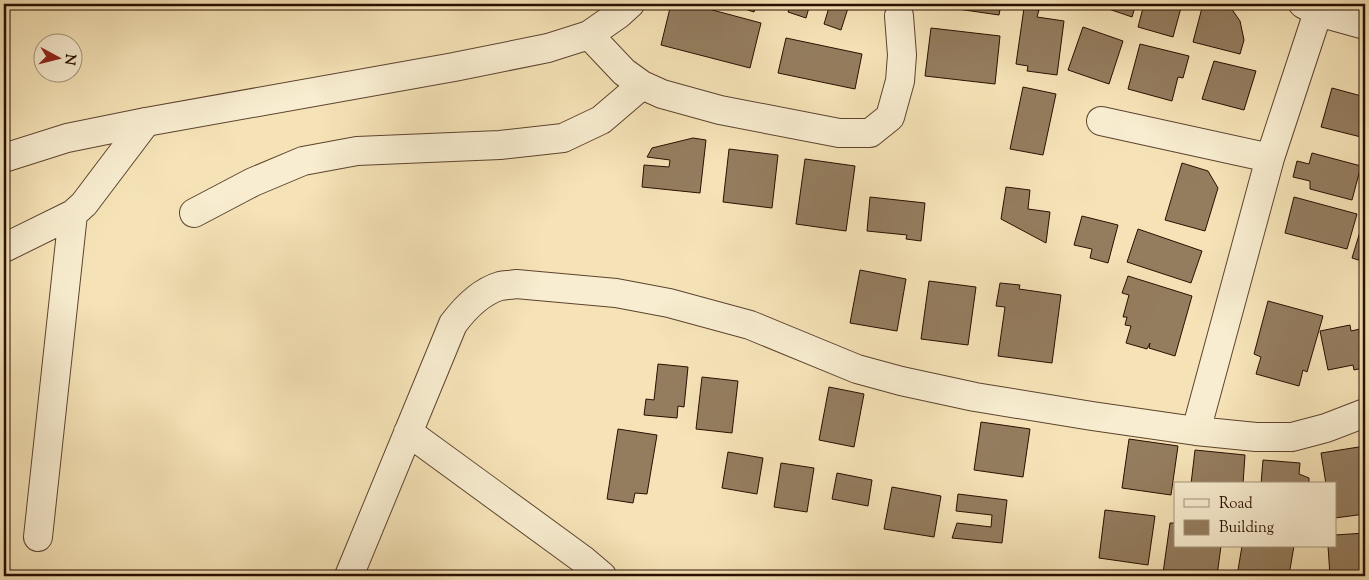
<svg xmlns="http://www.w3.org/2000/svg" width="1369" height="580" font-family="'Sorts Mill Goudy',serif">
  <rect width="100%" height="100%" fill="#f5e3b7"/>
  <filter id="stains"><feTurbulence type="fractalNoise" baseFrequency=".004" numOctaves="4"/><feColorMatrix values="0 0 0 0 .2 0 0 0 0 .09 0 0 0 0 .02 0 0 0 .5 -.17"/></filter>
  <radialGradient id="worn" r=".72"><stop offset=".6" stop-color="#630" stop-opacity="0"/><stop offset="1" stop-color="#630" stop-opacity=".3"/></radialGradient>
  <!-- building -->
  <path fill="#947d5f" stroke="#2a0e00" d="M671,4H690L761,23L750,68L661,45Z
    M729,4H757L754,12Z
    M791,4H810L806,18L788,12Z
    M828,4H846L849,5L841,30L824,24L830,4Z
    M930,4H1001L999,15L930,5Z
    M1101,4H1136L1132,17L1100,6Z
    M1144,4H1182L1173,37L1138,27Z
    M1203,4H1227L1231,8L1240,21L1244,40L1240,54L1193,42Z
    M1024,8L1039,10L1037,17L1064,21L1057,75L1027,71L1028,66L1016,64Z
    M1083,27L1123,41L1109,84L1068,70Z
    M931,28L1000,36L995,84L925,76Z
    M786,38L862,54L855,89L778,73Z
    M1140,44L1189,56L1183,78L1178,77L1172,101L1128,89Z
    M1214,61L1256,71L1244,110L1202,99Z
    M1023,87L1056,94L1043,155L1010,149Z
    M1332,88L1365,97V138L1321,127Z
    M693,138L706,140L700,193L642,187L644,165L669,167L670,160L647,157L652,148Z
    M729,149L778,155L772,208L723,202Z
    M1312,153L1361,166L1352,200L1310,189V181L1293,177L1297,161L1309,164Z
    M805,159L855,166L846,231L796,224Z
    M1182,163L1208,171L1218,188L1205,231L1165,220Z
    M1006,187L1030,190L1028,209L1050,212L1046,243L1001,219Z
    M870,197L925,203L921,241L906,239L907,235L867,231Z
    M1294,197L1357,214L1347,249L1285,233Z
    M1082,216L1118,225L1108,263L1090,258L1092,249L1074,245Z
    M1363,222H1365V262L1352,258Z
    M1138,229L1202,251L1191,283L1127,262Z
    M860,270L906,279L897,331L850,323Z
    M1128,276L1192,296L1175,356L1149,348L1150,343L1147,349L1126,343L1131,326L1125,325L1127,317H1123L1129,295L1122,293Z
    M929,281L976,287L968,345L921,339Z
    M1000,283L1020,285L1019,289L1061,295L1052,363L998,356L1005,307L996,306Z
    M1268,301L1323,316L1307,372L1303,370L1299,386L1256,374L1261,357L1254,354Z
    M1350,325L1351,331L1360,329L1361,336L1365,335V362L1361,363L1363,368L1354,370L1353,365L1328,370L1320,331Z
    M658,364L688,367L684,407L678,406L677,418L644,415L646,399L654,400Z
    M702,377L738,381L732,433L696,429Z
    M829,387L864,394L854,447L819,440Z
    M981,422L1030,429L1023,477L974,470Z
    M618,429L657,435L647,494L635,493L633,503L607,499Z
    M1129,439L1178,446L1171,495L1122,488Z
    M1365,446V514L1335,518V484H1326L1321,453Z
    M1195,450L1245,455L1243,484H1191Z
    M728,452L763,458L757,494L722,488Z
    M1263,460L1300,463L1299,474L1309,478V484H1261Z
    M781,463L814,468L807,512L774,507Z
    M837,473L872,480L868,506L832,499Z
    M892,487L941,496L934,537L884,529Z
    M958,494L1007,500L1002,543L952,538L957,523L991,527L992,515L956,511Z
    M1105,510L1155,516L1148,565L1099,558Z
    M1170,523H1175V546H1221L1217,576H1186L1163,573Z
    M1365,533V576H1330L1328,546H1335V535Z
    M1242,546H1294L1289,575L1298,576H1237Z"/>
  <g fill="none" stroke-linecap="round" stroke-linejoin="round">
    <defs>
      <path id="minor" d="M1303,4L1318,12L1365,25
        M589,35L624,72L642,85L662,94L720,110L839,133H870L890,117L900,81L902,55L899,16
        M1101,121L1270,158
        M194,213L253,182L303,161L357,151L500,145L563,138L601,120L642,85
        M4,248L73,214L84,204L146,122
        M1196,431L1270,158L1318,12
        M408,432L582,559L602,576
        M38,537L73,214
        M349,576L453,324C465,308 480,292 500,286C505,285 511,285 516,284L616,293L669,303L750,325L857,369L901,381L975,397L1092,416L1196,431L1256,437H1292L1326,428L1365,413"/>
      <path id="tertiary" d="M4,158L67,138L146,122L454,67L548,48L589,35L619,14L630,4"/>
    </defs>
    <!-- minor casing -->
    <use href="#minor" stroke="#5d432e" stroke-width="30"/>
    <!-- tertiary casing -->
    <use href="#tertiary" stroke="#5d432e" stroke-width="30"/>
    <!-- minor -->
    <use href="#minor" stroke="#f8edd0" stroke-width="28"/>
    <!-- tertiary -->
    <use href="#tertiary" stroke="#f8edd0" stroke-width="28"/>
  </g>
  <!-- margin -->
  <rect width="1369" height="580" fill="none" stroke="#f5e3b7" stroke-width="20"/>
  <rect x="5" y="5" width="1359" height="570" fill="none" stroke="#2a0e00" stroke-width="2.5"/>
  <rect x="10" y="10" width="1349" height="560" fill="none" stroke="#2a0e00"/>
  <!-- legend -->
  <rect x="1174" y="482" width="162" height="65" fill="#f8edd0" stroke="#a6947d"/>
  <rect x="1184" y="499" width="25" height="8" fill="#f8edd0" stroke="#a6947d"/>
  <text x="1219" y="508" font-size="15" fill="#2a0e00">Road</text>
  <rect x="1184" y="520" width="25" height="15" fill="#947d5f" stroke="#a6947d"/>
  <text x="1219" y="532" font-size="15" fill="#2a0e00">Building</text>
  <!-- north arrow -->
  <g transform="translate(58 58) rotate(97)"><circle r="24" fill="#f8edd0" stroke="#a6947d"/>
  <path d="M0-4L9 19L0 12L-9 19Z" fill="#8f2418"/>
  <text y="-8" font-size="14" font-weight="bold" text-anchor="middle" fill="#2a0e00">N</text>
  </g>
  <rect width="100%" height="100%" filter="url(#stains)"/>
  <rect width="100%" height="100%" fill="url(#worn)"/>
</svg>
